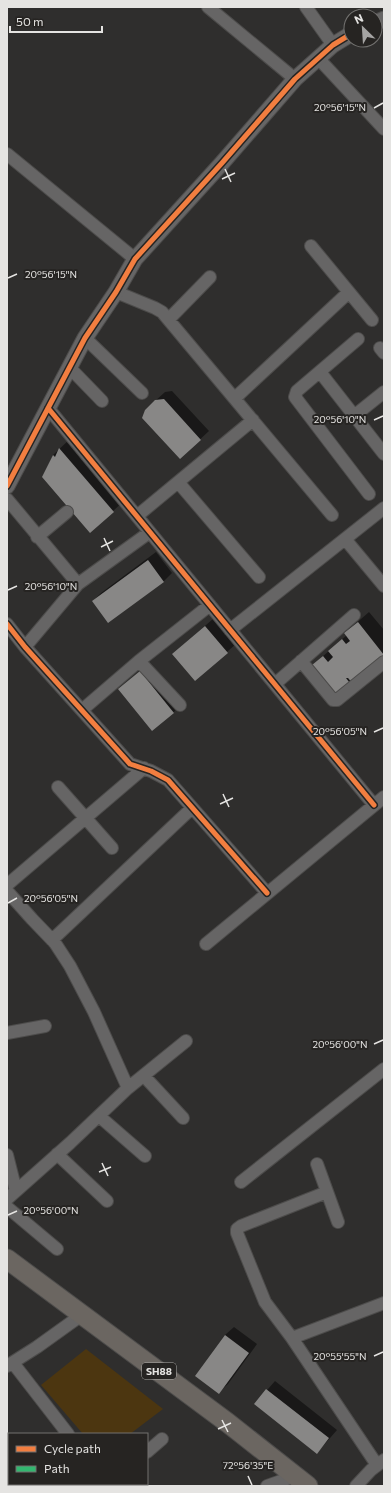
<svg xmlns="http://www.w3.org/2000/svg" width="391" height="1493" font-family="Commissioner,sans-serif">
  <rect width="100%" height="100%" fill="#2f2e2d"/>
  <!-- green -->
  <path fill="#4c3610" d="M86,1349L163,1409L130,1434H83L41,1385Z"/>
  <!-- shadow -->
  <path fill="#0007" d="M172,391L209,431L180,458L154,402L165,392Z
    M71,438L124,501L113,511L43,477L53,455Z
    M156,552L172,573L164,581L109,622L93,601L101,593Z
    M369,612L384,630V654L383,655L384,658L348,682L313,665L347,635L345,633Z
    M214,618L236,644L195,680L182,646Z
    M148,664L181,704L173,713L119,689Z
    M234,1327L257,1344L228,1384L219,1392L196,1375L225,1335Z
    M275,1381L337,1430L317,1453L255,1404Z"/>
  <!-- building -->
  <path fill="#888786" d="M164,399L201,440L180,459L142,418L145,410L155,400Z
    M59,448L114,512L90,533L42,477L53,455L55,457Z
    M148,560L164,582L108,623L92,601Z
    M358,622L384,655L372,665L354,685L348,678H346L349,682L336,694L312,665L323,656L328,662L333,657L328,651L342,639L346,644L350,641L344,633Z
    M205,626L228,653L195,681L172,654Z
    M140,671L174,713L152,731L118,689Z
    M225,1335L249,1353L219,1394L195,1376Z
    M266,1389L329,1438L317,1454L254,1404Z"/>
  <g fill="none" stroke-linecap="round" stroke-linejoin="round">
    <defs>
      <path id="minor" d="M208,7L295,79
        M306,7L333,45
        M318,58L384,129
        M7,154L135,259
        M311,246L372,320
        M116,292L155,308L162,312L332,515
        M169,319L210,277
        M85,338L142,393
        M358,339L297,391L295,397L369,494
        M380,348L384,353
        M70,368L102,401
        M320,372L384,454
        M235,398L349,292
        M48,408L374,805
        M354,416L384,392
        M178,482L259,577
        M7,499L78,584
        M137,516L253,420
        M37,537L67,512
        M345,539L384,586
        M7,624L25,647L130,764L151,771L168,780L267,893
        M230,630L384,508
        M25,647L78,584L150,532
        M139,661L180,705
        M301,661L333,700H337L384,662
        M275,684L354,615
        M82,710L139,661L210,605
        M58,787L112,848
        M7,885L144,768
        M7,891L32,919L55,943L70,966L94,1012L128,1088
        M52,940L192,808
        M206,944L384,797
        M7,1033L45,1026
        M144,1076L183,1118
        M99,1116L145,1156
        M57,1154L107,1201
        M7,1155L16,1191
        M317,1164L338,1222
        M241,1182L384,1069
        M327,1192L241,1226L237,1229V1233L265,1302L292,1338L377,1465
        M7,1199L70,1143L128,1088L186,1041
        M7,1207L57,1249
        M292,1338L384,1303
        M13,1363L68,1434
        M7,1366L37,1347L83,1314
        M147,1452L162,1439
        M267,1486L295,1476
        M356,1486L371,1470L384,1460"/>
      <path id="tertiary" d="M375,23L384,19
        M7,486L85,338L116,292L135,259L222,163L295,79L333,45L351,34"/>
      <path id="primary" d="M7,1259L228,1423L308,1486"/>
    </defs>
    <!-- minor casing -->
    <use href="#minor" stroke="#4d4c4b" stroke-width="14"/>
    <!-- tertiary casing -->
    <use href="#tertiary" stroke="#4d4c4b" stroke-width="17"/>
    <!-- primary casing -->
    <use href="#primary" stroke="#4d4c4b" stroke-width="21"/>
    <!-- minor -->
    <use href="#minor" stroke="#666565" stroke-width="12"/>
    <!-- tertiary -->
    <use href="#tertiary" stroke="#666565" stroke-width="15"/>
    <!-- primary -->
    <use href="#primary" stroke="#6b6661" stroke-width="19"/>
    <!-- quiet -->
    <path stroke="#33b770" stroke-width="4" stroke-dasharray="8 4" stroke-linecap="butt" d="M107,1484L109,1486"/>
    <defs>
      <path id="cycleway" d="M48,408L374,805
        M7,486L85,338L116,292L135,259L222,163L295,79L333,45L351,34
        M7,624L25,647L130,764L151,771L168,780L267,893"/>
    </defs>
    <!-- cycleway casing -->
    <use href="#cycleway" stroke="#262422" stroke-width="8"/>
    <!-- cycleway -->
    <use href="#cycleway" stroke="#f27e40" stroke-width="5"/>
  </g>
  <!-- ticks -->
  <path fill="none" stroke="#e5e4e2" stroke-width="1.5" d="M374,108L383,103M225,169L231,182M222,179L235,173M8,278L17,274M374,420L383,416M104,538L110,551M101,547L113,541M8,590L17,586M374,732L383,728M223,794L229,807M220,804L233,798M8,903L17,898M374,1044L383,1040M102,1163L108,1176M99,1172L111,1167M8,1215L17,1211M374,1356L383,1352M222,1420L228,1432M218,1429L231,1423M248,1476L252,1485"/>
  <g text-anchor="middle" stroke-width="4" stroke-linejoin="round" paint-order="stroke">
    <!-- shield labels -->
    <rect fill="#262422" stroke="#acaaa8" stroke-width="1" x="142" y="1363" width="34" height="16" rx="3"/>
    <g font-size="10" font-weight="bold" fill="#e5e4e2">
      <text x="159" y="1375">SH88</text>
    </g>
  </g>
  <g font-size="10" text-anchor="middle" fill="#e5e4e2" stroke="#262422" stroke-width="4" stroke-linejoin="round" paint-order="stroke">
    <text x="340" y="111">20°56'15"N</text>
    <text x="51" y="278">20°56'15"N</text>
    <text x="340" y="423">20°56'10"N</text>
    <text x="51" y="590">20°56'10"N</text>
    <text x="340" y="735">20°56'05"N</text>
    <text x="51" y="902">20°56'05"N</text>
    <text x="340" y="1048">20°56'00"N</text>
    <text x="51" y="1214">20°56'00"N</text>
    <text x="340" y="1360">20°55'55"N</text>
    <text x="248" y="1469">72°56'35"E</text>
  </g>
  <!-- border -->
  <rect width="391" height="1493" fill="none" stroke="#e5e4e2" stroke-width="16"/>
  <!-- legend -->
  <rect x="8" y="1433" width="140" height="52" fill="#262422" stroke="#72716f"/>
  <rect x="16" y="1446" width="20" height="6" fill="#f27e40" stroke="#72716f"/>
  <text x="44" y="1453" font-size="12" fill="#e5e4e2">Cycle path</text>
  <rect x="16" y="1466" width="20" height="6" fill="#33b770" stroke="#72716f"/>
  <text x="44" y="1473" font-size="12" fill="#e5e4e2">Path</text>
  <!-- north arrow -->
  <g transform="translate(363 28) rotate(335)"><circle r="19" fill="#262422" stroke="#72716f"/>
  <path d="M0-3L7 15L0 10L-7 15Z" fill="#a5a4a3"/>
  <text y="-6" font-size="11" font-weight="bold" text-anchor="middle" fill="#e5e4e2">N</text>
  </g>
  <!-- scale -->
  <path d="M10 26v6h92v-6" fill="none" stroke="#e5e4e2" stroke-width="2"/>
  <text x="16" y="26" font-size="12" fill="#e5e4e2" stroke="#262422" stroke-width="3" paint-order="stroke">50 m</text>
</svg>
